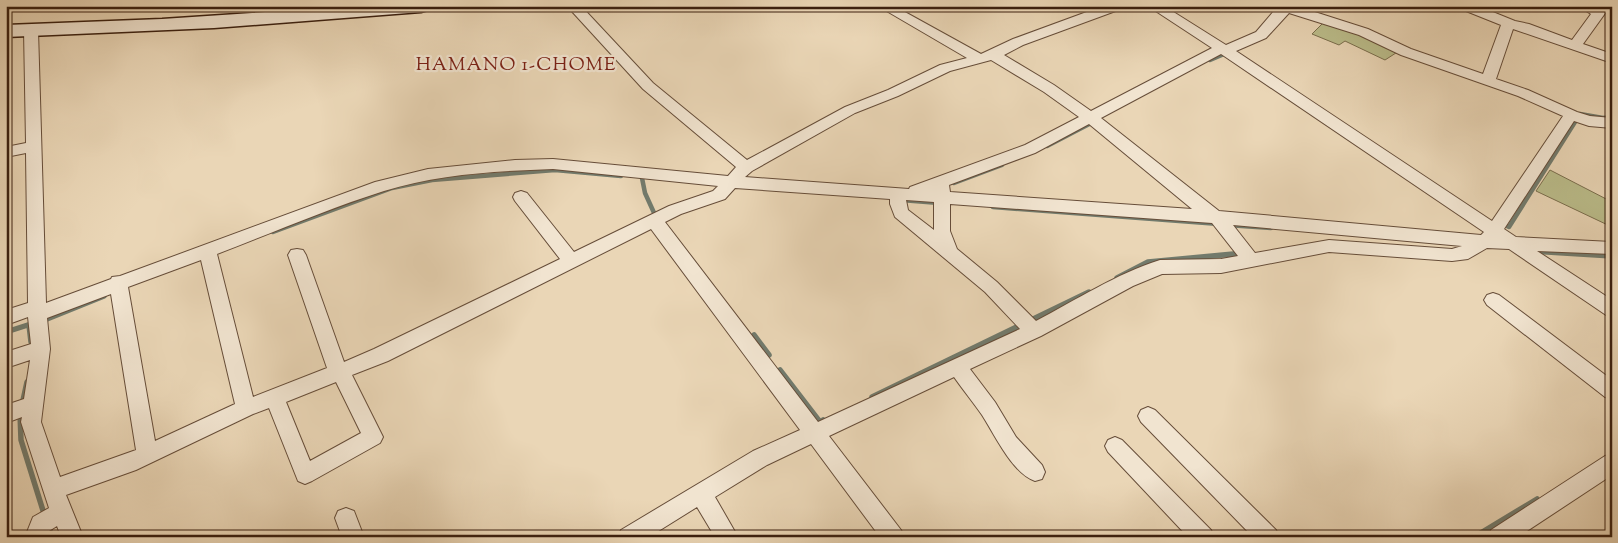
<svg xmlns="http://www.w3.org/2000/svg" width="1618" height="543" font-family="'Sorts Mill Goudy',serif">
  <rect width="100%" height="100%" fill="#ead6b6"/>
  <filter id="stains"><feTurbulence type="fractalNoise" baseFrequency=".004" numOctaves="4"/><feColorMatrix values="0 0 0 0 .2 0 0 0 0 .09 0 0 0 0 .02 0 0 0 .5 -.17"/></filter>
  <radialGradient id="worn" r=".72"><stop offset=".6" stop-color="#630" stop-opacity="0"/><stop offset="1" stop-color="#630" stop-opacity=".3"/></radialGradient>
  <!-- green -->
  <path fill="#bbbd8b" stroke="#7a6e4d" d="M1323,23L1352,32L1399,51L1385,60L1345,41L1339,45L1312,34Z
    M1550,170L1612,202V227L1536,191Z"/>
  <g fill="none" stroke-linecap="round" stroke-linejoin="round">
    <!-- stream-far1 -->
    <path stroke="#727b6d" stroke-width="4.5" d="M1210,60L1224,54
      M1047,146L1095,121
      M642,178L645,193L655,215
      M954,183L1002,165
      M901,200L939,203
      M993,207L1219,224
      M1227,225L1271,228
      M1507,226L1509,227L1580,114L1603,118L1612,117
      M273,232L392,188L432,180L555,170L621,176"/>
    <!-- stream -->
    <path stroke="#727b6d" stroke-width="5.5" d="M1531,251L1612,256
      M1117,278L1148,262L1244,253
      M42,321L104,296
      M29,325L31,342
      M6,332L34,323
      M754,335L769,355
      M780,370L820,422L823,420
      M27,382L20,414L21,440L45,517
      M872,397L1089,292
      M48,525L52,537
      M1474,537L1537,499"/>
    <defs>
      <path id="street" d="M567,6H581L653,83L747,160L845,107L888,90L940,65L967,58L878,6H894L981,54L1013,39L1103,6H1122L1121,9L1023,45L1004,55L1054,85L1091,111L1212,48L1148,6H1164L1226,45L1256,32L1273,12L1281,6H1296L1368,29L1411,49L1483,74L1501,25L1461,9L1460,6H1478L1515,21L1529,24L1572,40L1591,14L1578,6H1596L1606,12L1583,44L1612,54V63L1513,29L1496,79L1528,90L1577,112L1590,116L1612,118V128L1589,126L1574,121L1504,229L1516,237L1612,242V254L1537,251L1612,300V317L1606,315L1509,249L1487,248L1468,259L1452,261L1329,252L1221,273L1162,274L1133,286L1041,336L970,369L995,402L1016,437L1042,465L1045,472L1042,479L1035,481C1012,473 995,435 982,415C973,402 963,390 954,377L829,436L901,530L904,537H880L811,444L767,465L715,497L738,537H715L697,507L649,537H618L621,530L753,451L800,430L651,229L388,361L352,375L383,437L380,443L312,481L305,484L298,481L269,408L253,414L136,470L66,495L83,537H61L57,526L49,531L47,537H25L33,517L49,508L21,422L22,417L6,423V405L24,399L30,360L6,368V352L31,344L28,317L6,325V310L28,303L26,153L6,157V147L26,143L24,30L26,27H36L38,30L46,303L111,279L112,277L120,276L375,182L428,169L515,160L553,159L728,176L736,167L643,89ZM1289,13L1359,35L1401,55L1518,96L1563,116L1492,221L1236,51L1266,38ZM1221,54L1227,58L1484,232L1481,235L1219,211L1101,118ZM991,60L1044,92L1079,117L1025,145L910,187L909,189L745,177L752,171L855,113L898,96L950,71ZM1089,124L1192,209L950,192L949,185L1035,153ZM553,169L718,186L713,191L669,206L574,252L527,193L521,191L515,193L513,197L515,201L560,259L374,349L344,362L306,255L303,250L297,249L291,250L288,255L327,368L253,397L217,254C272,233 327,209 384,191C438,174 497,171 553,169ZM735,188L890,199V204L895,217L985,292L1020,329L818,422L665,222L681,214L725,199ZM906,200L934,202V230L908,210ZM950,204L1212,223L1238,256L1221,259L1160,260C1116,274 1076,300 1036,321L997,282L957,249L950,231ZM1233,225L1462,246L1452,249L1329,240L1255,253ZM201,260L235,404L155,441L128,287ZM111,294L136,450L60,477L41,422L50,349L47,318ZM336,382L361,433L310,461L286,402Z
        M1493,293L1499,295L1612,380V399L1605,397L1487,305L1484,300L1487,295Z
        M1148,407L1155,410L1276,530L1279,537H1253L1141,422L1138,416L1141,410Z
        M1115,437L1122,440L1211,530L1214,537H1188L1108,452L1105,446L1108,440Z
        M1612,454V475L1518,537H1488L1491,530L1605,456Z
        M346,508L354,511L364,537H342L335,518L338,511Z"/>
      <path id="secondary" d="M354,6H430L428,10L421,12L214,28L6,37V25L162,19Z"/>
    </defs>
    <!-- street casing -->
    <use href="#street" stroke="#664d39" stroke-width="2"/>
    <!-- secondary casing -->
    <use href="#secondary" stroke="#3a1f0f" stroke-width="3"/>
    <!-- street -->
    <use href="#street" fill="#f1e4d0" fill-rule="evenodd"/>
    <!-- secondary -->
    <use href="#secondary" fill="#f1e4d0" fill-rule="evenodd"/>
  </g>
  <g text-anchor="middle" stroke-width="4.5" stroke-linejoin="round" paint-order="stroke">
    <!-- neighbourhood labels -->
    <g font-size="19" letter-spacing="1" fill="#7a1f14" stroke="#f1e4d0">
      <text x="516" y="70">HAMANO 1-CHOME</text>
    </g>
  </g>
  <!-- margin -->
  <rect width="1618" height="543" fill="none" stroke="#ead6b6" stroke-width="25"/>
  <rect x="8" y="8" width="1603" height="528" fill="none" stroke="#3a1f0f" stroke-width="2.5"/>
  <rect x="12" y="12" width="1593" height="518" fill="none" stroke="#3a1f0f"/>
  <rect width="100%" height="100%" filter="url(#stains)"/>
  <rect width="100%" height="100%" fill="url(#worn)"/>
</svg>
